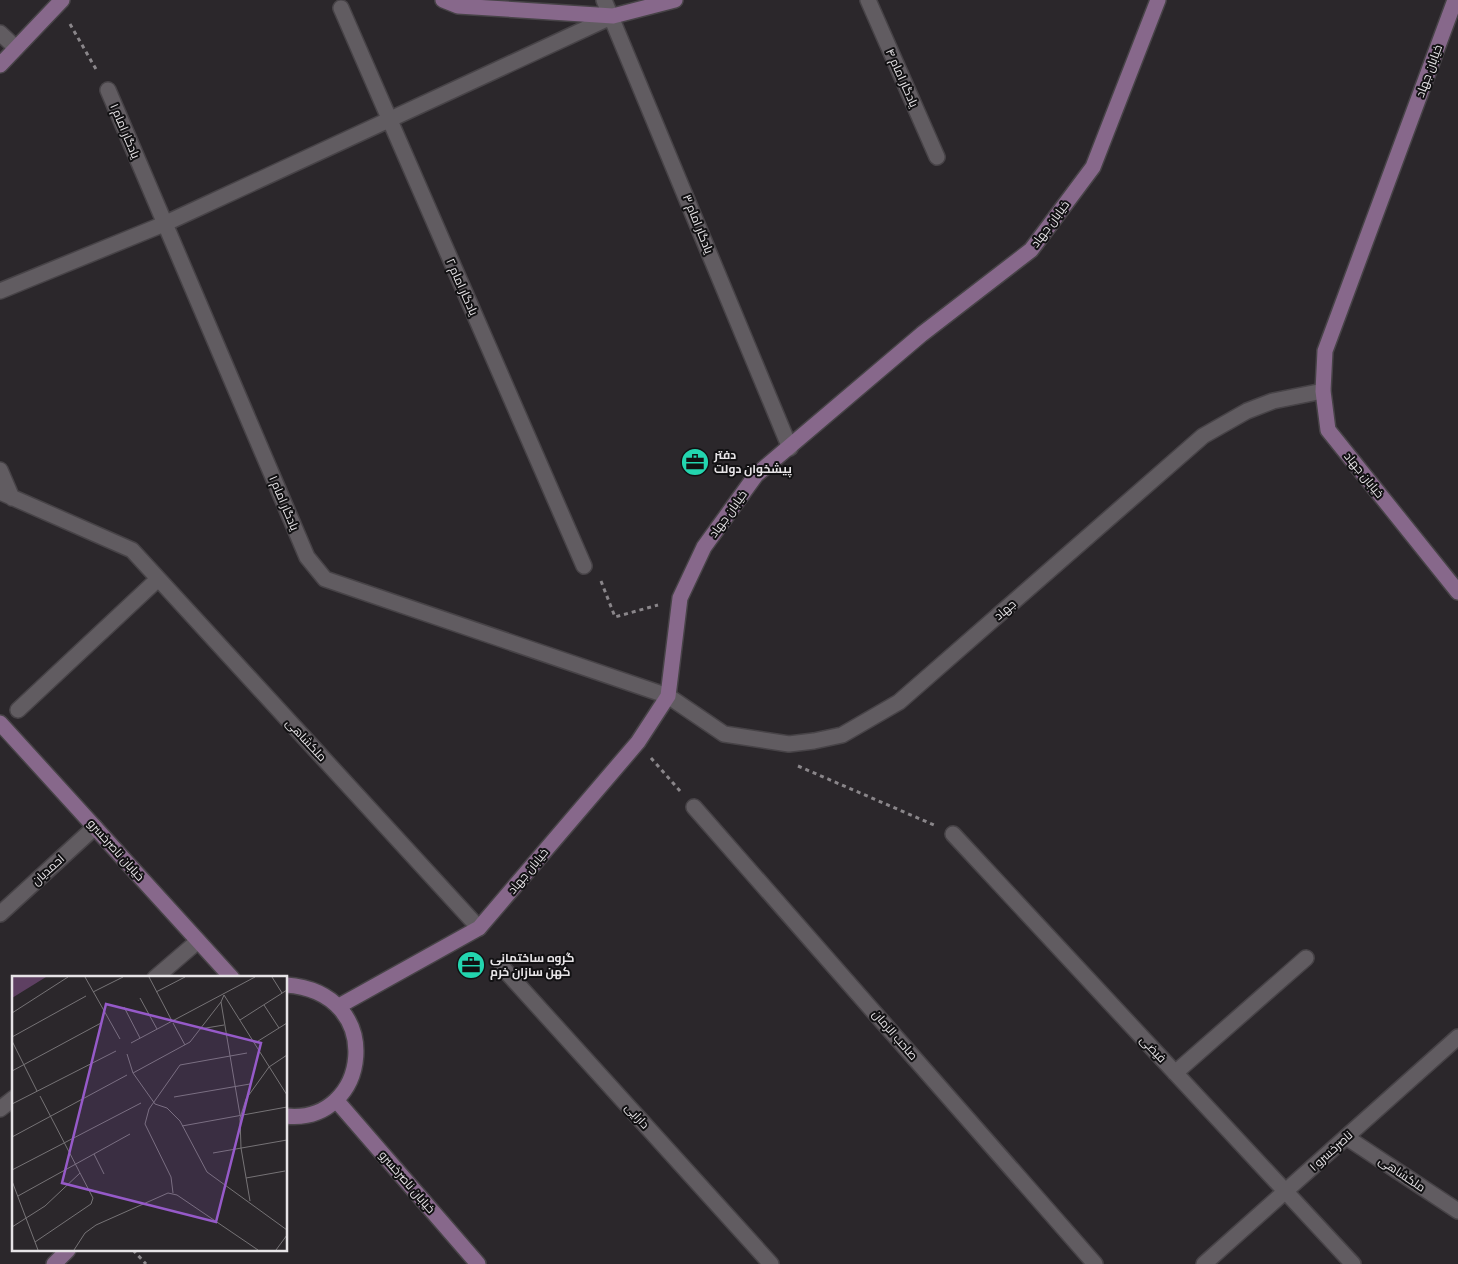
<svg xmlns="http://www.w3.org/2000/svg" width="1458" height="1264" font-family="'Titillium Web',Cairo,sans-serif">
  <rect width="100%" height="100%" fill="#2b272b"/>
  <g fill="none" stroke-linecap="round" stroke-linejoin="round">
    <defs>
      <path id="street" d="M604,0L790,448
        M868,0L937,157
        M341,8L584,566
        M0,33L16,48
        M108,90L307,557L325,579L668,696L724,734L789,744L814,741L842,735L899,702L1203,436L1247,411L1273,401L1323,391
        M0,291L164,224L613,16
        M0,470L12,498
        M0,492L132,550L479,928
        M18,710L158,579
        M694,807L1095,1264
        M953,834L1353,1264
        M0,914L95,827
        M503,968L771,1264
        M155,978L198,941
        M1175,1073L1306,958
        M0,1109L14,1098
        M1346,1137L1458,1211
        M1204,1264L1458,1037"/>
      <path id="secondary" d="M443,0L458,6L613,16L675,0
        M1455,0L1325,351L1323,391L1328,430L1458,592
        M0,65L62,0
        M0,723L232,978
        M286,985C388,992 370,1125 286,1116
        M339,1006L479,928L638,742L668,696L680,598L704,547L756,475L922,334L1031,250L1093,167L1158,0
        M336,1100L478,1264
        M54,1264L68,1250"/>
    </defs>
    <!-- street casing -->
    <use href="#street" stroke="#474347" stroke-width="18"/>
    <!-- secondary casing -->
    <use href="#secondary" stroke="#474347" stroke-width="18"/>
    <!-- path -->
    <path stroke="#8a868a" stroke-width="3" stroke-dasharray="4 4" stroke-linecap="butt" d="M70,24L97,71
      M601,581L615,617L658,605
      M651,758L680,791
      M798,766L934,825
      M133,1250L146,1264"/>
    <!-- street -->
    <use href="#street" stroke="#615c61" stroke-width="15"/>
    <!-- secondary -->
    <use href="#secondary" stroke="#87688b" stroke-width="15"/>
  </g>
  <!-- icons -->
  <defs>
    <symbol id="office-disc" viewBox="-11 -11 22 22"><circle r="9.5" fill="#23d5af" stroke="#121113"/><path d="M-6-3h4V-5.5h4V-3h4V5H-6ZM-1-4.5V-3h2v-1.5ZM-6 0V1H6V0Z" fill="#111"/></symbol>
  </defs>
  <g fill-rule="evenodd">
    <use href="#office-disc" x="679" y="446" width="32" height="32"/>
    <use href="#office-disc" x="455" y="949" width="32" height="32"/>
  </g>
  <g text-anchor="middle" stroke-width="4" stroke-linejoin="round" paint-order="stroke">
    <!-- street labels -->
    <g font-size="12" fill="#e7e4e7" stroke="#121113">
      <text transform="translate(1429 71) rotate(-70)" y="4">خیابان جهاد</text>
      <text transform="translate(902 78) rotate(66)" y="4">یادگار امام ۴</text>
      <text transform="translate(125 131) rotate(67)" y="4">یادگار امام ۱</text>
      <text transform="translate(698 224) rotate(68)" y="4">یادگار امام ۳</text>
      <text transform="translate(1050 224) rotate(-53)" y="4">خیابان جهاد</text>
      <text transform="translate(462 287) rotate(66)" y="4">یادگار امام ۲</text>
      <text transform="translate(1364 475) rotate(51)" y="4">خیابان جهاد</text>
      <text transform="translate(284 503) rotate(67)" y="4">یادگار امام ۱</text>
      <text transform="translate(728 514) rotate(-54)" y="4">خیابان جهاد</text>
      <text transform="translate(1005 610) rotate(-41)" y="4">جهاد</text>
      <text transform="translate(306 740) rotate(47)" y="4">ملکشاهی</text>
      <text transform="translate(116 850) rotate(48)" y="4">خیابان ناصرخسرو</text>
      <text transform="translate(48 870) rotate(-42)" y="4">احمدیان</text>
      <text transform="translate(528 871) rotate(-50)" y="4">خیابان جهاد</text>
      <text transform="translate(895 1035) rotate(49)" y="4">صاحب الزمان</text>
      <text transform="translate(1153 1049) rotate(47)" y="4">فیضی</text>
      <text transform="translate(637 1116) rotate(48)" y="4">دارایی</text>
      <text transform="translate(1331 1151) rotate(-42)" y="4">ناصرخسرو ۱</text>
      <text transform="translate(1402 1174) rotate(34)" y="4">ملکشاهی</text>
      <text transform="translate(407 1182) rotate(49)" y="4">خیابان ناصرخسرو</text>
    </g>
    <!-- poi labels -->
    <g font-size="12" font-weight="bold" fill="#e7e4e7" stroke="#121113" text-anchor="start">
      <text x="714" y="459">دفتر<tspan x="714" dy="14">پیشخوان دولت</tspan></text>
      <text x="490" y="962">گروه ساختمانی<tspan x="490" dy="14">کهن سازان خرم</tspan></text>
    </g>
  </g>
  <!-- overview -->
  <g transform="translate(12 976)">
    <rect width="275" height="275" fill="#2b272b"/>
    <path d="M0,1H34L0,22Z" fill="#5e4062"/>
    <path fill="none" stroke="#767376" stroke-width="1" d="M73,1L108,63M137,1L160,45M260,1L270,17M81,16L111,1M144,16L173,1M212,19L209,26L228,139M212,19L275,119M128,22L145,53M252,29L267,52M112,31L128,62M0,37L56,1M228,44L275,14M161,47L173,69M188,53L212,49M0,61L74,20M0,65L25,115M119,67L243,1M243,67L275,47M115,78L121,97L143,128L155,132L168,145L195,196L275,254M0,95L89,47M121,97L178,66L209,26M162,121L238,108M0,128L104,75M170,150L275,131M0,161L115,99M201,177L275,164M82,178L92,198M0,194L129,127M234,202L273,195M0,205L26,274M161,217L159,201L133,148L137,133L168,89L235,77M6,220L118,158M238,225L229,172L228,142L234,123L257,91L275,79M0,251L33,230L68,197M23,266L79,228L81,222L28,120M62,274L73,257L84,249L156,217L165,219L246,274M264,274L275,259"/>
    <path fill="#965ac9" fill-opacity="0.15" stroke="#965ac9" stroke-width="2.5" d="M94,28L249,67L204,246L50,207Z"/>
    <rect width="275" height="275" fill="none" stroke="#e7e4e7" stroke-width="2.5"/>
  </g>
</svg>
